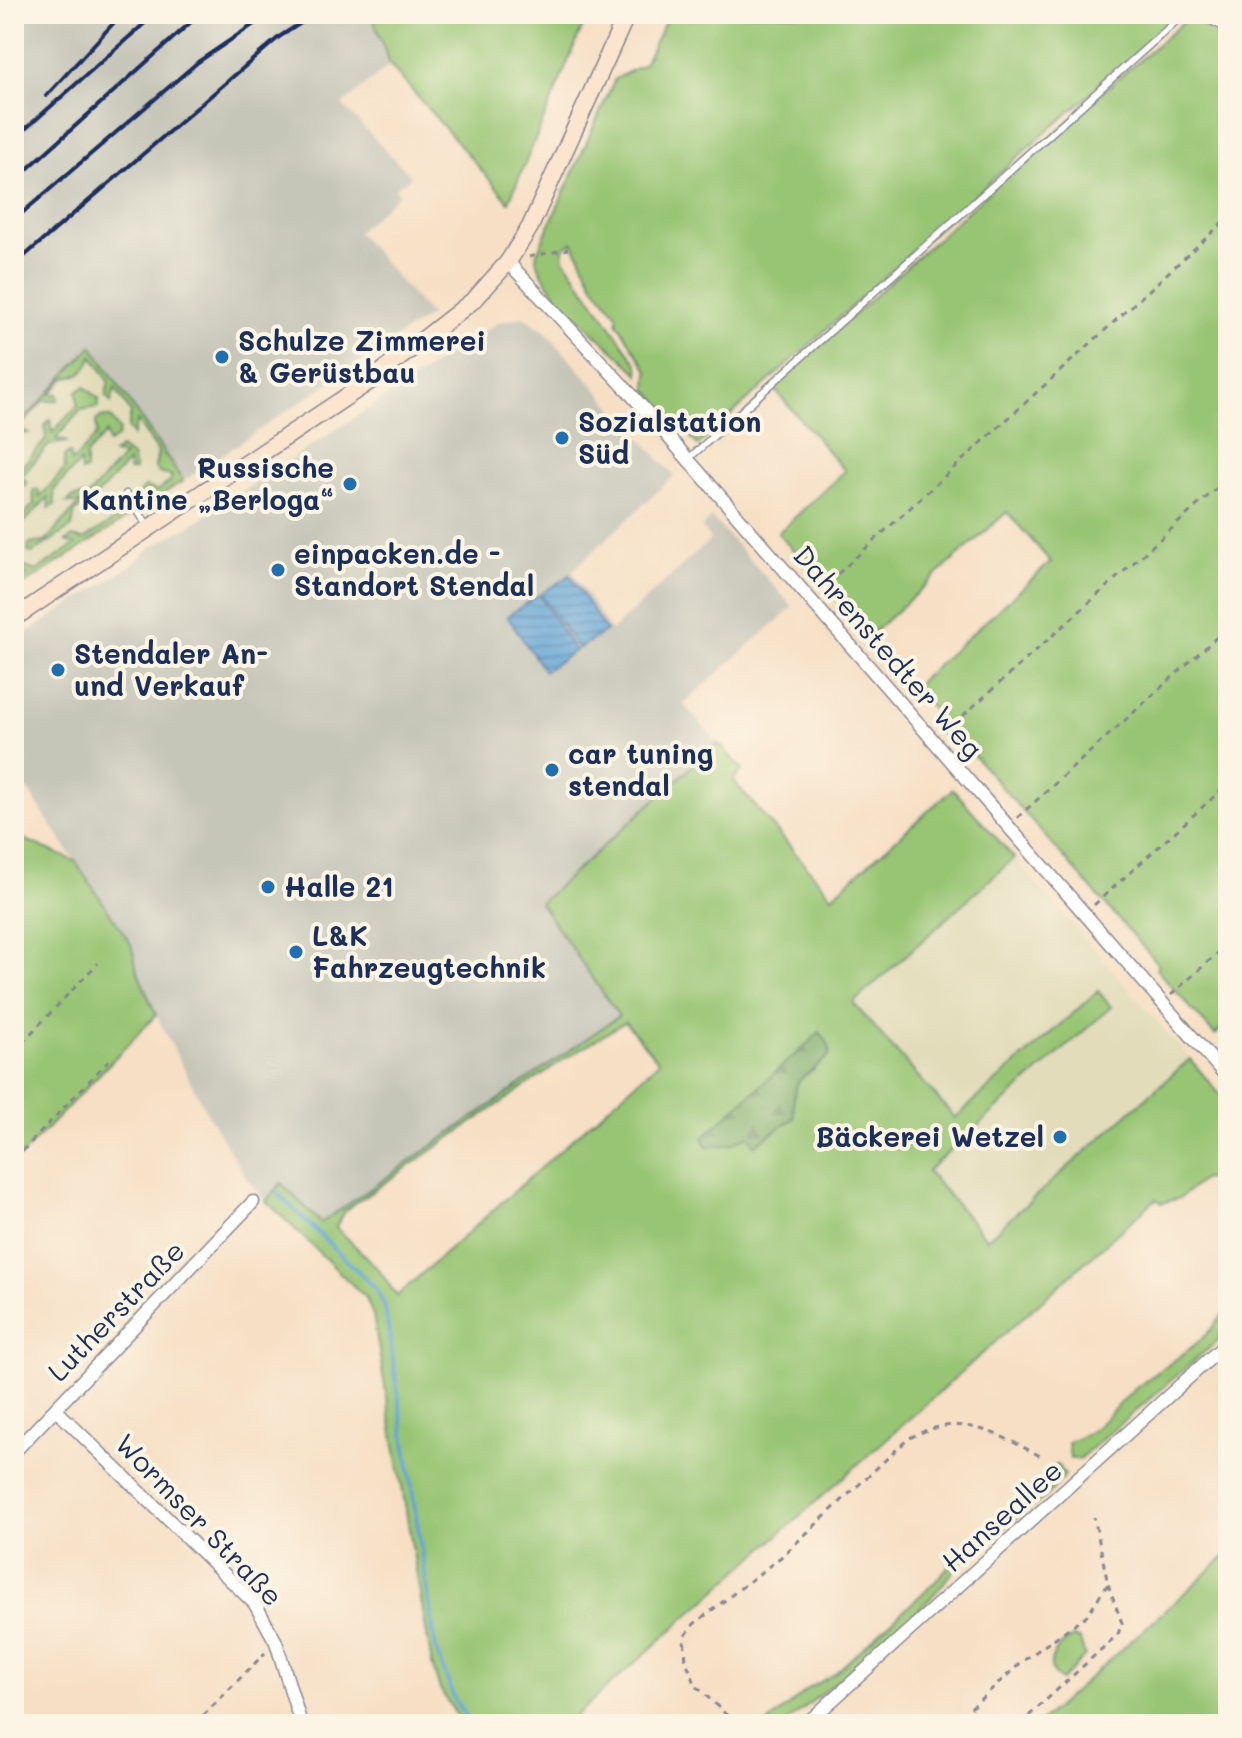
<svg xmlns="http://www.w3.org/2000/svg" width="1242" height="1738" font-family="Mali,sans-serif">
  <defs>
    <pattern id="forest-firs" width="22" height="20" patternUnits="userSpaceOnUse" patternTransform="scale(2)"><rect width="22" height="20" fill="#7aaa65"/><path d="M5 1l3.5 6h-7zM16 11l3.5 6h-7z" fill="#638b56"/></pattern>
    <pattern id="water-rules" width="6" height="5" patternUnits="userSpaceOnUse" patternTransform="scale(2)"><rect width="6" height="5" fill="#63a4d6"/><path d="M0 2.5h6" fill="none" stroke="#5186b1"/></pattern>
  </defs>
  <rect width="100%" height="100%" fill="#fcf5e5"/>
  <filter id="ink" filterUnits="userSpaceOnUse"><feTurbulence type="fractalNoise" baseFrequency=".0125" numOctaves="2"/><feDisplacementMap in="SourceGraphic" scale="16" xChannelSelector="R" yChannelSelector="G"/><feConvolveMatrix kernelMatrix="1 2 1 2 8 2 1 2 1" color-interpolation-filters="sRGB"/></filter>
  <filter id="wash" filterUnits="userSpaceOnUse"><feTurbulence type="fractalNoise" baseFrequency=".006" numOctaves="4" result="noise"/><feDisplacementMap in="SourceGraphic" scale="32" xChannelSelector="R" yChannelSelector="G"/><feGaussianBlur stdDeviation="1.8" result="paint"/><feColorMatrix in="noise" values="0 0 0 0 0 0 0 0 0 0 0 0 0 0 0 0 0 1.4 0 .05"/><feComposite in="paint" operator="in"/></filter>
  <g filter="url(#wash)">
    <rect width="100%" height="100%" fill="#f6dfc4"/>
    <!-- built -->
    <path fill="#e2dcba" d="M92,346L183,481L14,591V431Z
      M1014,858L1190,1059L988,1239L927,1171L1111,1006L1098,992L956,1118L853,1003Z"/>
    <!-- industrial -->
    <path fill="#c5c5b8" d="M14,14H383L374,21L390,65L342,105L411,176L395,188L399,194L357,232L430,315L183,481L92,346L14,431Z
      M523,317L545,331L674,476L572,571L611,631L710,540L702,527L712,518L793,607L683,704L718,743L541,903L619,1016L321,1223L281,1183L266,1201L247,1179L207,1113L156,1015L137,970L130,944L14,769V641L131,566L150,548L204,517L499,322Z"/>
    <!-- green -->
    <path fill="#98c573" stroke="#5a7a68" stroke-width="2" fill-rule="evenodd" d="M383,14H588L509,202L390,65L374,21Z
      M669,14H1177L1130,60L1014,160L698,445L647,390L648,371L617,322L618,316L594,285L573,242L563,248L564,259L638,365L639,375C611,344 541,295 536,255L615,79L644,64Z
      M1189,17L1228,33V1023L1215,1035L1156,969L1159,965L913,687L1051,562L1007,512L869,636L778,533L845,471L774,389L706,449L1017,166Z
      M92,346L183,481L142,507L140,491L145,487L157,491L170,482L172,476L159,473L155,468L158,452L137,421L133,435L128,428L131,413L115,388L111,402L106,395L109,381L92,356C87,371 82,376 65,378L50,394H58V400L43,401L18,429L28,433L14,436V431Z
      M85,387L99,399L98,407L81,410L56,438L66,442L49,445L19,479L27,480L26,486H14V475L46,440L45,426L50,420L52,433L78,405L77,391Z
      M101,417H110L119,430L117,438L108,443L106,433L86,455V470L81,472L80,462L54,490L55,505L49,508L48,497L22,525L23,540L17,542L14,526L34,504L33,491L38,489L40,497L65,469L64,456L70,453L72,462L97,435L96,421Z
      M120,448L132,456L135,470L129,471L128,462L97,495L98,510H92L93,500L75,512L72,527L32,553L28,552L29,544L45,542L80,503H67L73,497L88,496L124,456L113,454Z
      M118,508H124L130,516L14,591V585L28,576L19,572L25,567L36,571L75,545L66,541L73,537L83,540L123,515L113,511Z
      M718,743L743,770L733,780L832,896L953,789L1014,858L853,1003L955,1118L1098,991L1111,1007L927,1171L987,1239L1190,1059L1228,1104V1195L1213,1180L1203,1179L1180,1198L1162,1203L1156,1199L566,1724H462L440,1689L432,1665L373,1315L366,1298L266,1201L281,1183L321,1223L619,1016L540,903ZM625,1022L659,1062L397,1296L378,1269L336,1227L344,1211L566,1058ZM824,1037L814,1070L797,1079L793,1098L794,1118L755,1145L749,1136Z
      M14,835L75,861L131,944L137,970L156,1015L14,1163Z
      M1228,1306V1327L1216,1342L1079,1459H1070L1068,1442C1097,1435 1113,1407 1135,1389C1167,1363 1208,1343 1228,1306Z
      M1057,1465L1065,1475L1048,1495L998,1532L993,1527L976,1543L973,1539Z
      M1228,1554V1724H1038Z
      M958,1555L962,1560C918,1622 843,1674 785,1724H767L808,1689L834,1674L935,1582Z
      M1073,1637L1080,1640L1085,1656L1061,1681C1040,1666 1056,1646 1073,1637Z"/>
    <!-- forest -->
    <path fill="url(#forest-firs)" stroke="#4a6c62" stroke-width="2" d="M820,1032L829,1045L830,1055C802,1081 791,1074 794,1118L755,1145L749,1136L729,1145L707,1147L703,1137Z"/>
    <!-- water -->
    <path fill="url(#water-rules)" stroke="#3f6a9a" stroke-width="2" d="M570,575L606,631L578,649L541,594Z
      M539,595L575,651L544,671L507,616Z"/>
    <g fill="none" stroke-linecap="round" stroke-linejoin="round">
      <!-- stream -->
      <path stroke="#63a4d6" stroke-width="4" d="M276,1192L375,1288L385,1307L436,1649L455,1701L472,1724"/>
    </g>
  </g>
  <g filter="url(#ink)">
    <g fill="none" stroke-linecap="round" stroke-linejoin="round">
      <defs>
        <path id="service" d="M1196,14L1228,29
          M687,460L1184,14
          M126,494L149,527"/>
        <path id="minor" d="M508,262L630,393L1228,1078
          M55,1409L255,1604L276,1642L301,1724
          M14,1452L253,1202
          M806,1724L1228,1342"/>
        <path id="secondary" d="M14,618L370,381L475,299L508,262L530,227L627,14"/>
      </defs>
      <!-- service casing -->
      <use href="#service" stroke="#888791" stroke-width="9"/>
      <!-- minor casing -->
      <use href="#minor" stroke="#888791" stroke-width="15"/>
      <!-- secondary casing -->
      <use href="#secondary" stroke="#888791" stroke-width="19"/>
      <!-- path -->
      <path stroke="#888791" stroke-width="3" stroke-dasharray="6 6" stroke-linecap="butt" d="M529,257L568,249
        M820,590L1228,218
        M945,732L1228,478
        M1017,818L1228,627
        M1094,905L1228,784
        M1171,995L1228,944
        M14,1051L98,963
        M14,1160L112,1057
        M195,1724L265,1653
        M736,1724L696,1686L686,1661L684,1637L694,1624L781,1557L908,1439C959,1410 996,1433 1042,1457
        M953,1724L1023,1661L1086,1616L1108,1584
        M1020,1724L1118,1634L1122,1623L1108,1584L1094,1517"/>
      <!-- service -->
      <use href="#service" stroke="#fff" stroke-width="6"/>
      <!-- minor -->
      <use href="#minor" stroke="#fff" stroke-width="12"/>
      <!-- secondary -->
      <use href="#secondary" stroke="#fce5cf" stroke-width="16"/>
      <!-- rail -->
      <path stroke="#1b2f5e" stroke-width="4" d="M46,96L122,14
        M14,139L155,14
        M14,181L200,14
        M14,220L198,62L269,14
        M14,265L279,37L315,14"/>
    </g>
  </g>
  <!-- markers -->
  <g fill="#1f6fb2" stroke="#fcf5e5" stroke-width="3">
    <circle cx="222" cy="357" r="8"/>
    <circle cx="562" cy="438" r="8"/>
    <circle cx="350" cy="484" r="8"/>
    <circle cx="278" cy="570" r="8"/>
    <circle cx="58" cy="670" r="8"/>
    <circle cx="552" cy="770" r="8"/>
    <circle cx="268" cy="887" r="8"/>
    <circle cx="296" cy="952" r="8"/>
    <circle cx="1060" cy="1137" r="8"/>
  </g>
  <g text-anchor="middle" stroke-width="8" stroke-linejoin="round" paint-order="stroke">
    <!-- poi labels -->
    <g font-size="28" font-weight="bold" fill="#1b2f5e" stroke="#fcf5e5" text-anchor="start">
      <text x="238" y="351">Schulze Zimmerei<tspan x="238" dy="32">&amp; Gerüstbau</tspan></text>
      <text x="578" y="432">Sozialstation<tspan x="578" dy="32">Süd</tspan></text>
      <text x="334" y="478" text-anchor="end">Russische<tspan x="334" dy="32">Kantine „Berloga“</tspan></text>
      <text x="294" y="564">einpacken.de -<tspan x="294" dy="32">Standort Stendal</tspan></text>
      <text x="74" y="664">Stendaler An-<tspan x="74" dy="32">und Verkauf</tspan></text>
      <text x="568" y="764">car tuning<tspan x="568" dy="32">stendal</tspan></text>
      <text x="284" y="897">Halle 21</text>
      <text x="312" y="946">L&amp;K<tspan x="312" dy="32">Fahrzeugtechnik</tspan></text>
      <text x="1044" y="1147" text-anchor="end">Bäckerei Wetzel</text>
    </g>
    <!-- street labels -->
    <g font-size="28" fill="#1b2f5e" stroke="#fcf5e5">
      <text transform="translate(888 652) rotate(49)" y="10">Dahrenstedter Weg</text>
      <text transform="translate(116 1311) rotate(-46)" y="10">Lutherstraße</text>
      <text transform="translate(1002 1516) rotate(-42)" y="10">Hanseallee</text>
      <text transform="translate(199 1520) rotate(46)" y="10">Wormser Straße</text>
    </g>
  </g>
  <!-- margin -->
  <rect width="1242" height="1738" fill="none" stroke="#fcf5e5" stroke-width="48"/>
</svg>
